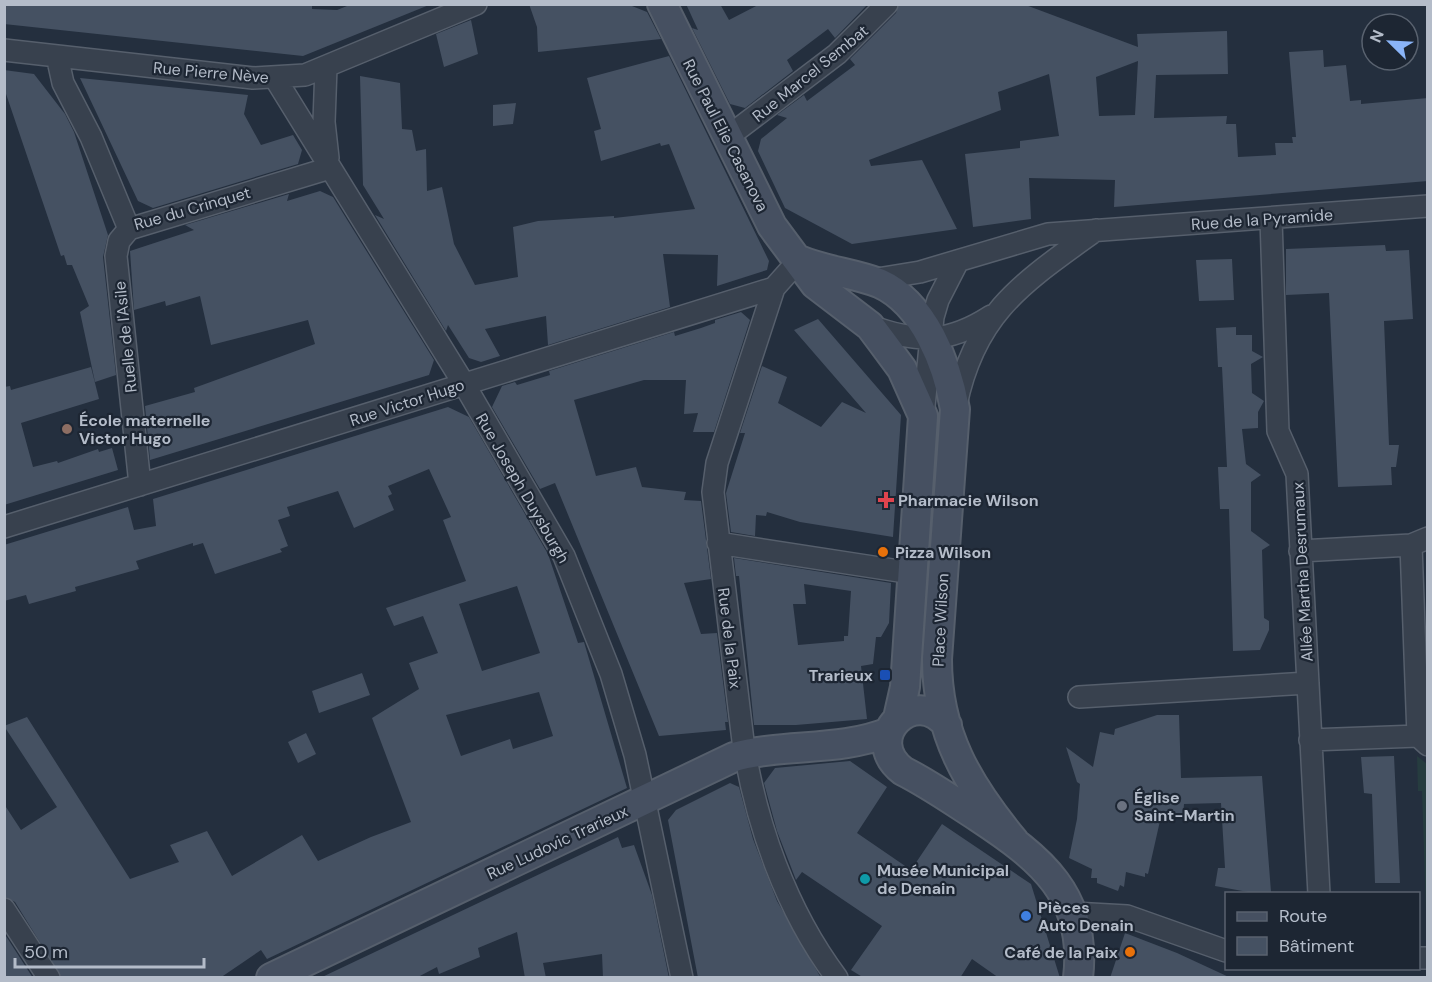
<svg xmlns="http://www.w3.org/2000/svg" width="1432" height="982" font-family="'DM Sans',sans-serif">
  <rect width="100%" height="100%" fill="#242f3e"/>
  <!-- green -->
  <path fill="#263c3f" d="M1417,756L1427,764V941L1422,791H1418Z"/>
  <!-- building -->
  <path fill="#455162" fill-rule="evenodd" d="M4,4H312V9L337,10L352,4L429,5L303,56L4,24Z
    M529,4H627L647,12L661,39L538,52L537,27Z
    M686,4H720L729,20L760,4H868L835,38L828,29L787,60L793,71L745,108L730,104L692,28L698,30Z
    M899,4H1023L1138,47L1137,34L1227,31L1228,74L1156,75L1154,118L1227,116L1226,124H1236L1238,157L1276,155L1275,143H1293L1292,137H1296L1289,52L1323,50L1324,67L1346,65L1350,101L1361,100V104L1428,98V181L1114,207L1115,180L1029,178L1031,219L973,227L965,154L1020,148V141L1059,136L1049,74L998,92L1001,110L869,160L871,166L922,160L957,229L852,244L785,208L758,151L761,139L787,118L777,115L804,95L807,101L855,65L850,59L896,13ZM1138,61L1135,115L1099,116L1096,77Z
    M471,20L478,54L444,67L436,34Z
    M669,56L769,261L767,270L717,286L718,255L663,254L670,307L548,345L546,316L485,329L500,356L481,362L469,358L448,325L446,331L375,215L384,219L363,185L360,76L400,83L402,129L412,130L416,151L426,149L427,191L442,187L454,244L475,285L518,277L513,227L538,221L614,216V218L695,209L669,144L661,146L660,143L601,161L594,131L601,129L587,78Z
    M4,70L34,74L65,114L74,132L108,235L103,257L116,375L95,382L80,312L89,306L72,265H67L64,255L61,256L4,88Z
    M80,78L248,95L244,114L261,145L293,135L302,150L298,164L153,208L138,201Z
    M516,103L513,124L493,126V105Z
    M320,191L333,197L434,360L429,375L150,460L145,406L195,392L194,388L315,344L308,320L211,345L200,296L166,306L165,301L134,310L130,251L194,230L185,225L289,194L287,201Z
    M1385,245L1386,251L1409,250L1413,319L1384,321L1389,445H1399L1396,467H1391L1392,485L1338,487L1329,293L1286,295V249Z
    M1232,259L1234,300L1199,301L1196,260Z
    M741,312L750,320L714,432H693L698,413L684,414L686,380H644L574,400L596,476L636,467L642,487L686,492L684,500L701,501L711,579L684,583L701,634L717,633L728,722H725L726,730L659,736L555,483L540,489L492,407L502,386L515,382L517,385L550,375L549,371L674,332L675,336L701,328L715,323V320Z
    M818,319L901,415L893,537L800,522L767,512L766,516L756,515L755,536L731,532L726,493L745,433H740L762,366L787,377L778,403L821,427L842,402L866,413L794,330Z
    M1236,327V335H1252V351L1263,357L1251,364L1252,393L1264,401L1258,412V428L1242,429L1246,464L1261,475L1251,482V531L1270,545L1262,550L1264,618L1269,621V630L1260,650L1233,651L1229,509H1220L1218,467H1227L1222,367H1218L1216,328Z
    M91,367L99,399L21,423L33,467L57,461L58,463L98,449L99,452L112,448L118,470L4,505V387L10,386L11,390Z
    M448,407L469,417L548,554L578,643L584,642L627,788L267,959L261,950L220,978H62L15,902L4,896V804L21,830L57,807L4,726L27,717L130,879L179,862L170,845L207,831L232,876L302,835L318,861L371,837L411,822L372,718L419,689L409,663L438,653L423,616L394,626L386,608L466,581L443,520L451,517L429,469L388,486L392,494L388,496L394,510L354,528L338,491L287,507L290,516L278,520L288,546L280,549L282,552L215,574L203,543L193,546V543L136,561L139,569L75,587L76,591L29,604L26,595L4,601V545L128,507L134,530L156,526L153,499ZM517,586L540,653L482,671L459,604ZM539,692L553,736L513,749L510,739L461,756L446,715Z
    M734,558L891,583L889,623L881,637H876L873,664L861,666L867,719L796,725H754L739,576H736ZM804,584L851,591L848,636H844V641L798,645L793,604H806Z
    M362,673L370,695L319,713L312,691Z
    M1157,715H1179L1181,778L1262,776L1271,892H1248L1215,886L1218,868H1225L1221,803L1184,804L1183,817L1162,812L1148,874L1145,873V877L1126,872L1124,887L1120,885L1118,891L1097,883V878H1091L1092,869L1069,858L1077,819L1080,784L1077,782L1066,747L1093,767L1100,732L1114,735L1115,729Z
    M306,733L316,754L298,763L288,742Z
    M1394,756L1400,883H1375L1372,794L1364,793L1361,757Z
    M850,761L887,787L857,833L911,870L942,824L1031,884L1060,978H999L972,959L960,978H864L851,970L882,926L802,872L796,880L777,831L764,783L775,768Z
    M730,783L739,787L753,839L777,901L821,978H698L668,820L676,810Z
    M618,837L622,848L634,845L652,895L669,978H603L602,954L543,963L546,978H525L517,932L478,948L480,957L439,974L437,967L416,978H320Z
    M4,933L33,978H4Z
    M1125,933L1177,953L1231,978H1110Z"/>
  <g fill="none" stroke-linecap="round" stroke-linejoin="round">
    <defs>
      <path id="street" d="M4,50L253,78L305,75L476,4
        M57,56L63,83L91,137L129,229L330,168
        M326,67L324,122L328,158
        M275,78L464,384L564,556L611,674L635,755L682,978
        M729,136L837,54L887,4
        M1271,219L1278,431L1297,474L1319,894
        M129,229L119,241L116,256L140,485
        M871,280L920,272L1048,234L1428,206
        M774,288L717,463L713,492L743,741C756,824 786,910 837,978
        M870,326C918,343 948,344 991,316
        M956,405C975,312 1024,282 1096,230
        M923,416L933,317L938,300L958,261
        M4,527L774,288L799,260
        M718,543L912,573
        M1411,545L1418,736L1428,745
        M1300,551L1411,545L1428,538
        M1079,697L1308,683
        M1310,740L1418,736
        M4,909L49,978
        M1073,913L1127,916L1226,951
        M1418,958H1428"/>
      <path id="secondary" d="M662,4L772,226L815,284L870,326L882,342L902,369L923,416L905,687L898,718
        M799,260C825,271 853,273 879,283C924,303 947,364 955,409L937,659C937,734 968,785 1014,841
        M947,725C915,684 860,738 903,771C929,784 953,801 978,817C1040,858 1088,895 1078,978
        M271,978L734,757C785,743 839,752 889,732"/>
    </defs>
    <!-- street casing -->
    <use href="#street" stroke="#565f6c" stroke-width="24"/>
    <!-- secondary casing -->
    <use href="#secondary" stroke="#565f6c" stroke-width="32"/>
    <!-- street -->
    <use href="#street" stroke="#38414e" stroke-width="21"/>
    <!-- secondary -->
    <use href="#secondary" stroke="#465061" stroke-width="28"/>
  </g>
  <!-- markers -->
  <circle fill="#8d6e63" stroke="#1d2633" stroke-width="2" cx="67" cy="429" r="6"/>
  <path fill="#e0444e" stroke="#1d2633" stroke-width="2" d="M883 491h6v6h6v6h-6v6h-6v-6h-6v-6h6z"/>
  <g fill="#e8710a" stroke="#1d2633" stroke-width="2">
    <circle cx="883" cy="552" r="6"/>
    <circle cx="1130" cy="952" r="6"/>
  </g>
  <rect fill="#1a4fb4" stroke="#1d2633" stroke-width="2" x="879" y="669" width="12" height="12" rx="3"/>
  <circle fill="#6b7280" stroke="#1d2633" stroke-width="2" cx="1122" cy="806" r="6"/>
  <circle fill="#0f9aa8" stroke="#1d2633" stroke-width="2" cx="865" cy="879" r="6"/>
  <circle fill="#3f7fe0" stroke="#1d2633" stroke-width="2" cx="1026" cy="916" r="6"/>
  <g text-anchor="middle" stroke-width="4.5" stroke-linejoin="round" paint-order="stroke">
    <!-- street labels -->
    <g font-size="16" fill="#b4bcc9" stroke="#1d2633">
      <text transform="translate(211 72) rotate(5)" y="6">Rue Pierre Nève</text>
      <text transform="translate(810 73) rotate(-39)" y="6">Rue Marcel Sembat</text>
      <text transform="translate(726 135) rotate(63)" y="6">Rue Paul Elie Casanova</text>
      <text transform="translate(192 208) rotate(-16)" y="6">Rue du Crinquet</text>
      <text transform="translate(1262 219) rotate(-4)" y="6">Rue de la Pyramide</text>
      <text transform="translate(125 337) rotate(-96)" y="6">Ruelle de l'Asile</text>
      <text transform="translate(407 402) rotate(-18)" y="6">Rue Victor Hugo</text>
      <text transform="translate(523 488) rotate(60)" y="6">Rue Joseph Duysburgh</text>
      <text transform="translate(1302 572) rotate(-93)" y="6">Allée Martha Desrumaux</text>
      <text transform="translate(940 620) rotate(-87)" y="6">Place Wilson</text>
      <text transform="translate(730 638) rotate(83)" y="6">Rue de la Paix</text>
      <text transform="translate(557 842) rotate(-25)" y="6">Rue Ludovic Trarieux</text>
    </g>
    <!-- poi labels -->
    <g font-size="16" font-weight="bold" fill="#b4bcc9" stroke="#1d2633" text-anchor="start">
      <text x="79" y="426">École maternelle<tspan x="79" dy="18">Victor Hugo</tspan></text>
      <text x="898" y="506">Pharmacie Wilson</text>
      <text x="895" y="558">Pizza Wilson</text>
      <text x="873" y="681" text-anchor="end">Trarieux</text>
      <text x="1134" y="803">Église<tspan x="1134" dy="18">Saint-Martin</tspan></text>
      <text x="877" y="876">Musée Municipal<tspan x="877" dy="18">de Denain</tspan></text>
      <text x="1038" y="913">Pièces<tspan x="1038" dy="18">Auto Denain</tspan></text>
      <text x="1118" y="958" text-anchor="end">Café de la Paix</text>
    </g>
  </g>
  <!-- border -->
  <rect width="1432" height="982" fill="none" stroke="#b4bcc9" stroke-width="12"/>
  <!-- legend -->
  <rect x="1225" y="892" width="195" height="78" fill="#1d2633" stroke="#59626f" stroke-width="1.5"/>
  <rect x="1237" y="912" width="30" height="9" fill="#465061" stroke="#59626f" stroke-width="1.5"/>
  <text x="1279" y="922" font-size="18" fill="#b4bcc9">Route</text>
  <rect x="1237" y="937" width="30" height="18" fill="#455162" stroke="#59626f" stroke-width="1.5"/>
  <text x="1279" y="952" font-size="18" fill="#b4bcc9">Bâtiment</text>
  <!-- north arrow -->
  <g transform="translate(1390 42) rotate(294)"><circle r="28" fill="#1d2633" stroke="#59626f" stroke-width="1.5"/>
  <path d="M0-4.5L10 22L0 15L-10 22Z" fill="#8ab4f8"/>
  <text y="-9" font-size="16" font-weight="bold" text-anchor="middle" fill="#b4bcc9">N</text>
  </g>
  <!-- scale -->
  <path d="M15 958v9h189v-9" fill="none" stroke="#b4bcc9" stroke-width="3"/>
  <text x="24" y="958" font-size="18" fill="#b4bcc9" stroke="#1d2633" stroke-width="4.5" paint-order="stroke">50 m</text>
</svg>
